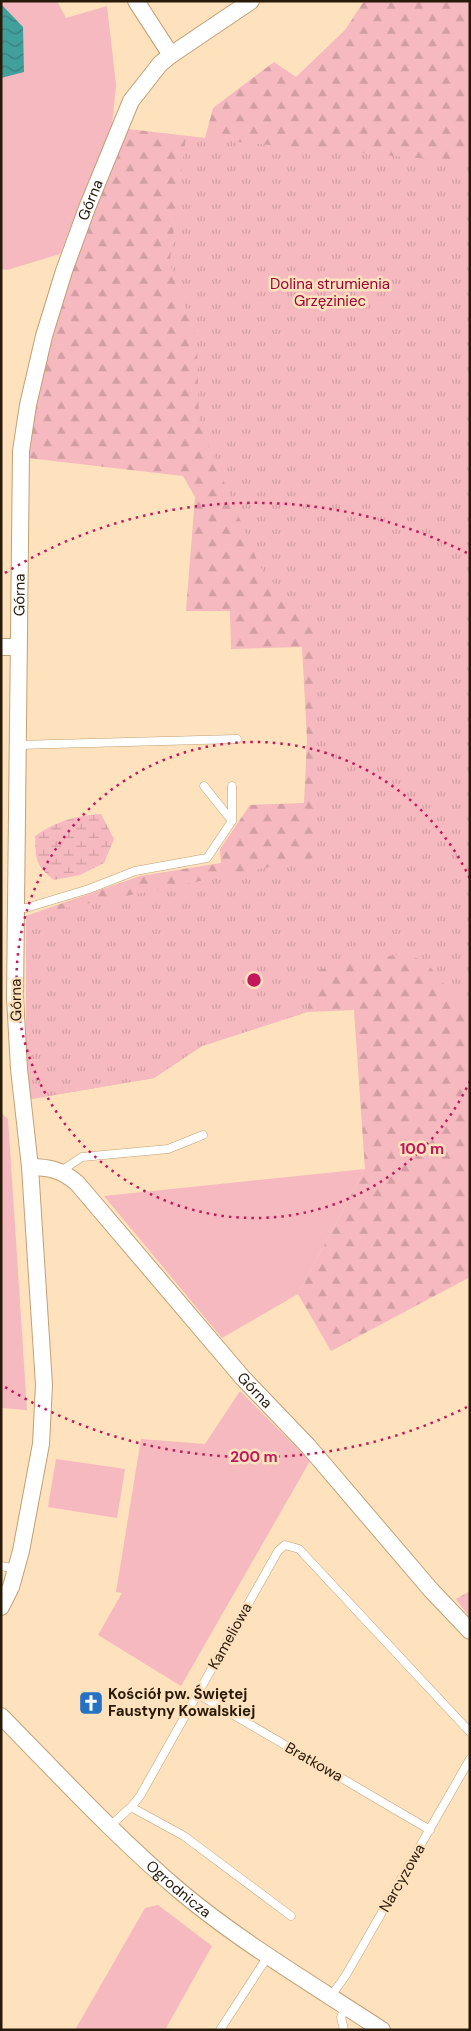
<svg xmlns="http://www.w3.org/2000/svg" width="471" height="2031" font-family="'DM Sans',sans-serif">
  <defs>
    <pattern id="forest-firs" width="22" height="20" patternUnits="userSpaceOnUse" patternTransform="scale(1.25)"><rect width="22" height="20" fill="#f5b9bf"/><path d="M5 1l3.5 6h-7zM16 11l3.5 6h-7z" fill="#d29ea3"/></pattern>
    <pattern id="wetland-marsh" width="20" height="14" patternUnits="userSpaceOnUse" patternTransform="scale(1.25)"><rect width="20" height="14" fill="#f5b9bf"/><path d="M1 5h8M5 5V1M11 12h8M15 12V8" fill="none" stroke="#d29ea3"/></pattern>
    <pattern id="park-tufts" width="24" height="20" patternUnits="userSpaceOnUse" patternTransform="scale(1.25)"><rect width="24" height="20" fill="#f5b9bf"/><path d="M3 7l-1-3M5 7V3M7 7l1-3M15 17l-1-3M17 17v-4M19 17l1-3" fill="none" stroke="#d29ea3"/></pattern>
    <pattern id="water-waves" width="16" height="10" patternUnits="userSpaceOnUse" patternTransform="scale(1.25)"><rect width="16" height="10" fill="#419f9c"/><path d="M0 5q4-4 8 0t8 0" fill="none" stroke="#36817d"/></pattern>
  </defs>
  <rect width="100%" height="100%" fill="#fee1bd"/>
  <!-- grass -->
  <path fill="#f5b9bf" d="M1,1H57L66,18L107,6L116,85L112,126L60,254L7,270L1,269Z
    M1,1113L8,1119L27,1410L1,1408Z
    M365,1169L298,1294L222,1338L104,1196Z
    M240,1391L310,1461L181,1686L98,1635L122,1593L116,1592L141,1439L205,1444Z
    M56,1459L125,1469L117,1518L48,1507Z
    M158,1905L212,1946L165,2030H75L145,1908Z"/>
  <!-- forest -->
  <path fill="url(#forest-firs)" d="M364,1H470V1277L331,1351L298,1294L365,1169L354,1010L307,1012L202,1046L154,1078L31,1099L26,1078V916L140,876L221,863L220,849L250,805L304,803L307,739L302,647L231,649L230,611H186L195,497L183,476L28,458L38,391L76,255L128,129L205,138L213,108L274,62L296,77L345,30Z
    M470,1591V1618L456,1599Z"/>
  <!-- wetland -->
  <path fill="url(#wetland-marsh)" d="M101,814L114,839L104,863L80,875L54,880C35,865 36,860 35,836C55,822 76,815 101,814Z"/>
  <!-- park -->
  <path fill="url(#park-tufts)" d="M457,1H470V16Z
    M186,136L247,143L463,162L470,167V1014L424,960L400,954L317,970L307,1012L202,1046L154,1078L31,1099L26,1078V916L314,858V630L260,567L199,423L197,339L172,271L170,260Z"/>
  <!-- water -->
  <path fill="url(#water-waves)" d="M1,4L23,27L24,72L1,78Z"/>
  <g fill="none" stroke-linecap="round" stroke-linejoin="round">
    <defs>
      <path id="service" d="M17,745L237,739
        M204,786L232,821
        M16,908H26L89,889L135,871L207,858L232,821V786
        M61,1171L82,1157L168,1149L203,1135
        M1,1566L16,1569
        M198,1694L430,1830
        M131,1807L140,1796L278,1551L285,1545L299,1549L470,1732
        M110,1826L131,1807L184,1836L291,1916
        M331,1996L346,1975L470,1759
        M220,2030L268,1956
        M344,2030L341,2017L346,2006"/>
      <g id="minor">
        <path d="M136,1L171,55"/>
        <path d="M1,647H18"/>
        <path id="s1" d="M30,1167C49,1167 62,1170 77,1183L242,1377L308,1446L431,1590L470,1631"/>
        <path id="s2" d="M1,1607L11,1587L21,1551L41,1444L44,1385L30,1167L19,1069L15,997L21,451L28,405L44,336L64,271L87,208L131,101L160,64L171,55L251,1"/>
        <path id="s3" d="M1,1716C60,1776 117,1838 181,1892C242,1943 315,1986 382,2030"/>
      </g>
    </defs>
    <!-- service casing -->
    <use href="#service" stroke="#c2a075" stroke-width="9"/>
    <!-- minor casing -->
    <use href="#minor" stroke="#c2a075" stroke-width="18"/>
    <!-- service -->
    <use href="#service" stroke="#fff" stroke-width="8"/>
    <!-- minor -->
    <use href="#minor" stroke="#fff" stroke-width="16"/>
  </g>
  <!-- distance rings -->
  <g fill="none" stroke="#c2185b" stroke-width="2.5" stroke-dasharray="2.5 5">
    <path d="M470 1081A238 238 0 1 1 470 879"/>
    <path d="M467 1407A477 477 0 0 1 5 1387M5 573A477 477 0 0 1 467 553"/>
  </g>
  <!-- icons -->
  <defs>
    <symbol id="church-square" viewBox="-11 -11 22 22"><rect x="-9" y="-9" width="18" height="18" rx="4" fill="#2472c1" stroke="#fee1bd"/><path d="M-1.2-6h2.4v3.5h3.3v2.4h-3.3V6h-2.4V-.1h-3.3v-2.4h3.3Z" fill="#fff"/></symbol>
  </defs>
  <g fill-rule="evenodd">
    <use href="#church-square" x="77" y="1689" width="28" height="28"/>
  </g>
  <g text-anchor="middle" stroke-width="5" stroke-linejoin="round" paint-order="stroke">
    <!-- street labels -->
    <g font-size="15" fill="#271a09" stroke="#fee1bd">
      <text dy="5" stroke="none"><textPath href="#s2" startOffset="1424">Górna</textPath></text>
      <text dy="5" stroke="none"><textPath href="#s2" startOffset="1019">Górna</textPath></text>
      <text transform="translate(16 1000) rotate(-91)" y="5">Górna</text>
      <text dy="5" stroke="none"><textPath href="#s1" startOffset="324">Górna</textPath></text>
      <text transform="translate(230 1636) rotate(-61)" y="5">Kameliowa</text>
      <text transform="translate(314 1762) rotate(30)" y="5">Bratkowa</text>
      <text transform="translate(402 1878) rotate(-60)" y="5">Narcyzowa</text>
      <text dy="5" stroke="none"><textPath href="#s3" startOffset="248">Ogrodnicza</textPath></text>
    </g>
    <!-- park labels -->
    <g font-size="15" fill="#9d0338" stroke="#fee1bd">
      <text x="330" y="289">Dolina strumienia<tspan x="330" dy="17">Grzęziniec</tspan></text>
    </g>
    <!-- poi labels -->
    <g font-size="15" font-weight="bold" fill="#271a09" stroke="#fee1bd" text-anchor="start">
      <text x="108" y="1699">Kościół pw. Świętej<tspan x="108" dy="17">Faustyny Kowalskiej</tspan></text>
    </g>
  </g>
  <circle cx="254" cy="980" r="8" fill="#c2185b" stroke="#fee1bd" stroke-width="2.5"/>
  <g font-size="15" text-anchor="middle" font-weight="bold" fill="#c2185b" stroke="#fee1bd" stroke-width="5" stroke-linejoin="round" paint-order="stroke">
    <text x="422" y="1154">100 m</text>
    <text x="254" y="1462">200 m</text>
  </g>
  <!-- border -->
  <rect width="471" height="2031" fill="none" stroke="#271a09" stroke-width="5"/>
</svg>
